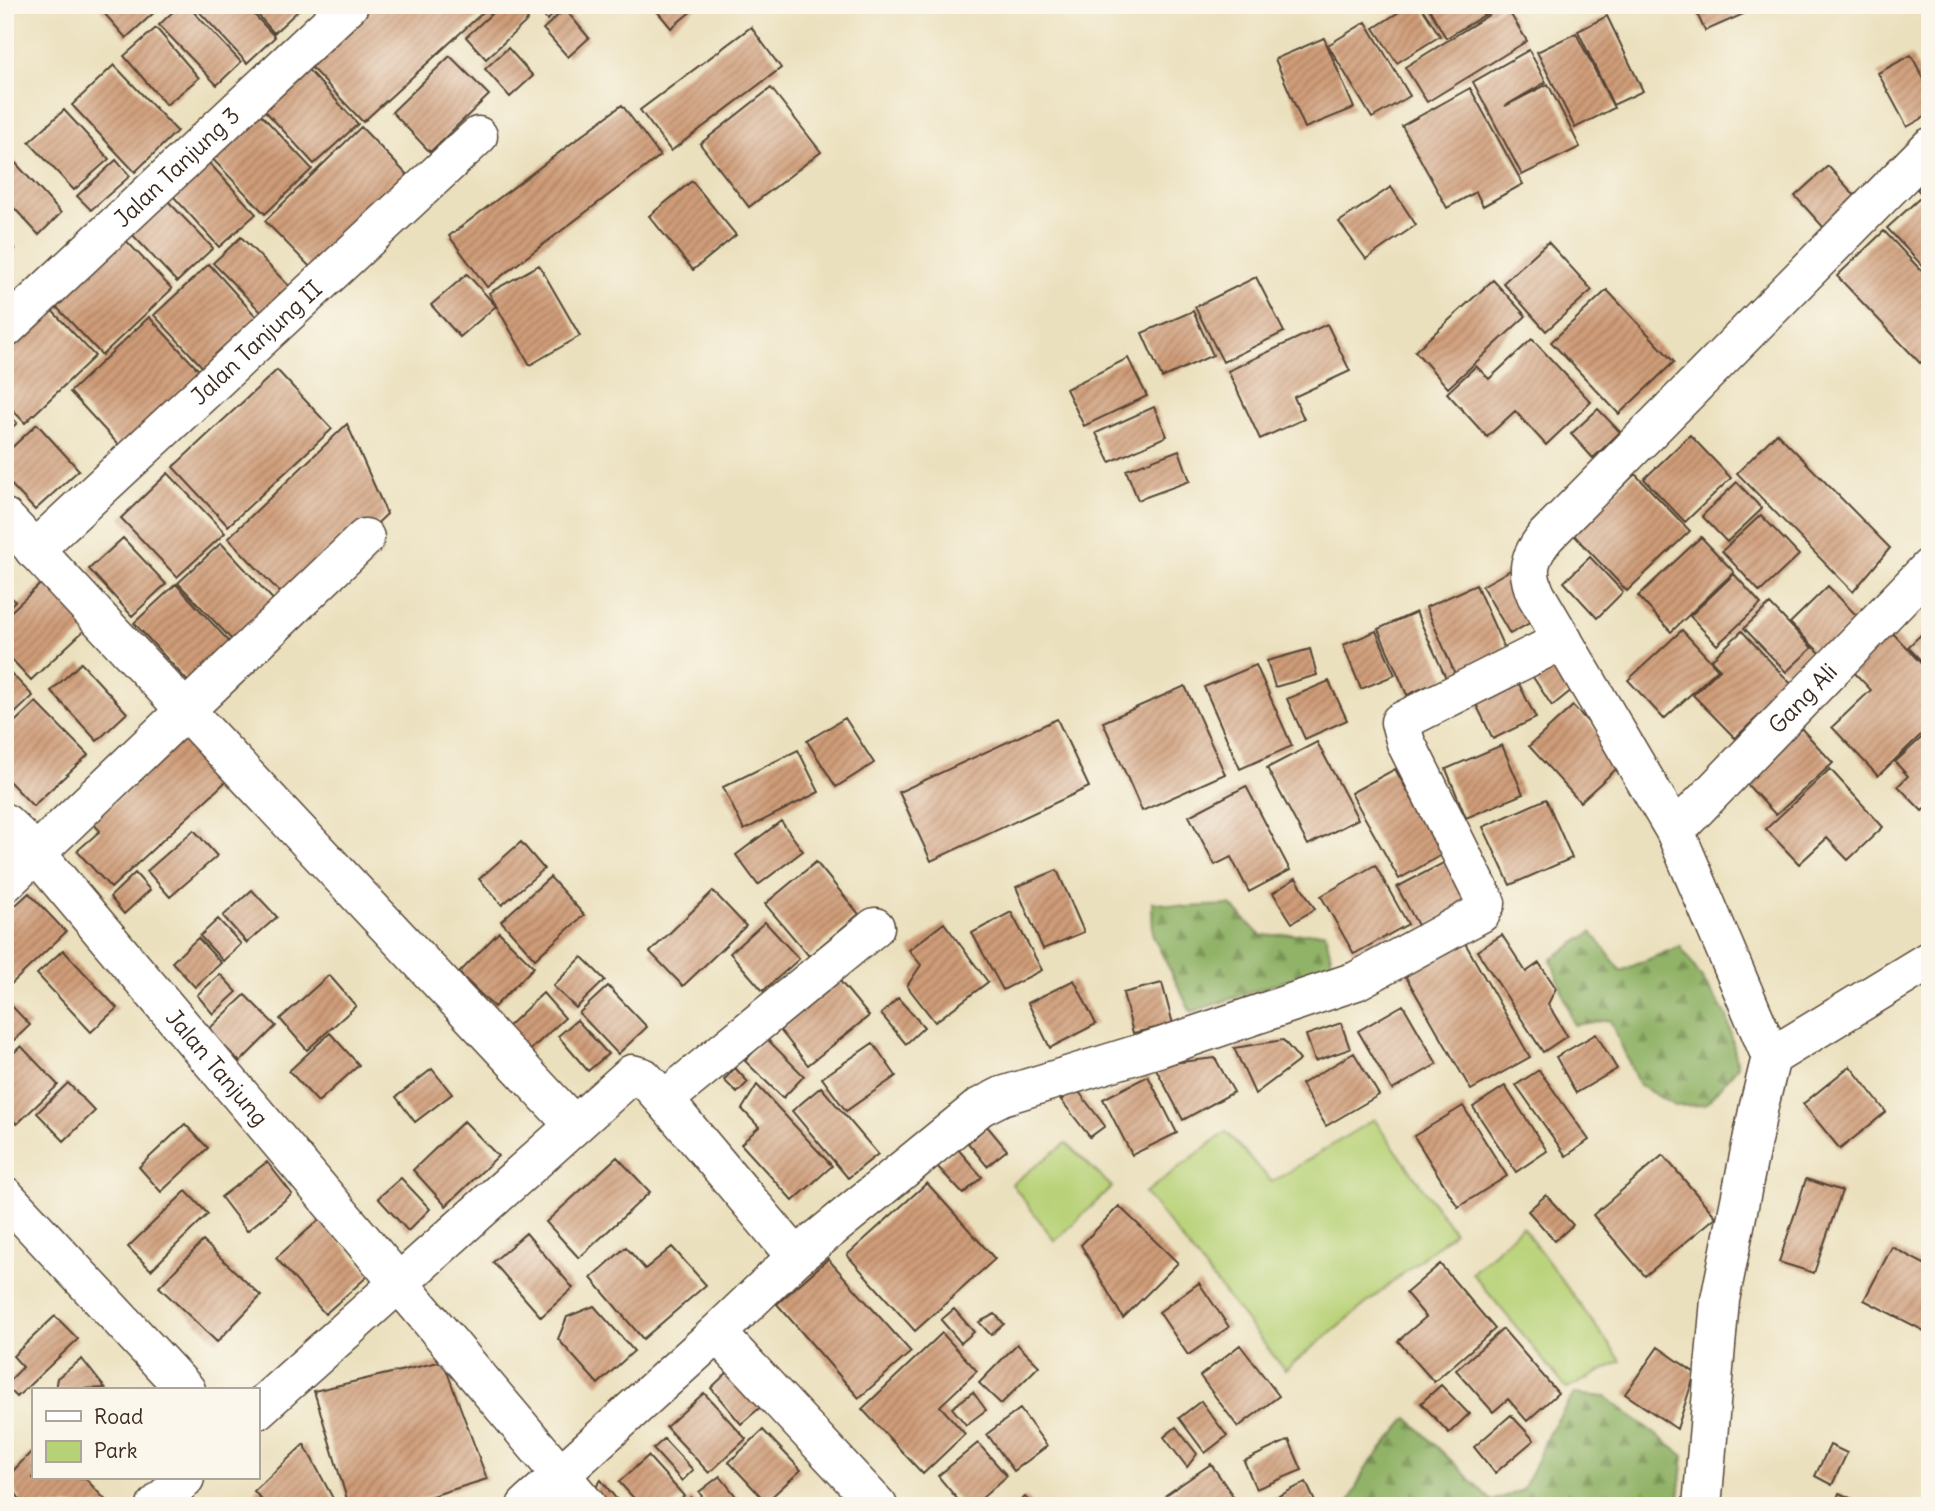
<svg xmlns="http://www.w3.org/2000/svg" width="1935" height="1511" font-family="Delius,sans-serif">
  <defs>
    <pattern id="forest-firs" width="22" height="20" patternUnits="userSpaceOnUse" patternTransform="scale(1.75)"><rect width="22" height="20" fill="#91b367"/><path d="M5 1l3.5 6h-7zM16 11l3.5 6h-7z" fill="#789254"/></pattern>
    <pattern id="building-hatch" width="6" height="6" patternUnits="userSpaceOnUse" patternTransform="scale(1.75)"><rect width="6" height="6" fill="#cf9c78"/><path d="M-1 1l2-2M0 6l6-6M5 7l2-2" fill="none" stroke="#a97f62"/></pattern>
  </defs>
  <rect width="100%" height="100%" fill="#fbf7ec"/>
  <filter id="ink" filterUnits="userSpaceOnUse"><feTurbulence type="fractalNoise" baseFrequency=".0143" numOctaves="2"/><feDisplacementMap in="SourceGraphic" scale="14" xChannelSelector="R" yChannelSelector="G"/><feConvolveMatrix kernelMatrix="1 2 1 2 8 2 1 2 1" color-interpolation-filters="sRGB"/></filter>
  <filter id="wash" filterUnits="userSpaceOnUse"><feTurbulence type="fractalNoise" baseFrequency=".00686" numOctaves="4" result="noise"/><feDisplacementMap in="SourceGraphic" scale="28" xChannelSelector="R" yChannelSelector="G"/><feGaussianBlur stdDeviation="1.57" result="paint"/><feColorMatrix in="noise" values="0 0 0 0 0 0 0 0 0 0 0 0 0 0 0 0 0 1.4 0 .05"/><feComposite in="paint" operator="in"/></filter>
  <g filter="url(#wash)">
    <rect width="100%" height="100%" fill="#ebe0bd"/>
    <!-- green -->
    <path fill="#b7d176" stroke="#797e4a" stroke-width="2" d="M1374,1119L1454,1232L1285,1370L1145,1193L1226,1132L1272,1182Z
      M1066,1143L1112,1187L1055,1241L1012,1184Z
      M1522,1226L1621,1361L1567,1389L1472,1273Z"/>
    <!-- forest -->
    <path fill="url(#forest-firs)" stroke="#666e42" stroke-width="2" d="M1152,902L1185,907L1231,905L1261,936L1325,932L1333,965L1191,1012L1153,936Z
      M1592,932L1621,971L1680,946L1727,1016L1738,1066L1705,1105L1675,1106L1639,1085L1610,1020L1574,1025L1551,959Z
      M1574,1394L1606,1397L1684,1456L1678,1506H1352L1349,1503L1365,1469L1408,1418L1492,1501L1523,1490L1549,1433Z"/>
    <g id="blocks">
      <!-- building -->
      <path fill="url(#building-hatch)" d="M97,5H157L159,8L126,38Z
        M180,5H187L241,62L217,85L159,25Z
        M193,5H245L275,37L247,63Z
        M249,5H298L301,8L274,33Z
        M366,5H491L363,122L305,61Z
        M501,5H515L528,20L486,59L466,37Z
        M535,5H565L547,20Z
        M652,5H699L671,28Z
        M1410,5H1420L1440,36L1397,63L1374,28Z
        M1427,5H1501L1446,38Z
        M1505,5L1527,41L1427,102L1405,67Z
        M1693,5H1756L1757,8L1705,31Z
        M565,9L589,38L568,57L543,29Z
        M1607,16L1643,91L1613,105L1578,31Z
        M1366,22L1410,96L1372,118L1328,45Z
        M751,27L781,68L671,151L640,110Z
        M156,28L199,78L166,105L124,56Z
        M1576,33L1614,108L1575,128L1537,52Z
        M1324,38L1354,108L1305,128L1275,59Z
        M508,48L533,76L510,97L485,69Z
        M1529,50L1546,82L1505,106L1548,84L1580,147L1522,175L1473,82Z
        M1911,55L1930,90V114L1907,127L1878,73Z
        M450,56L489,95L430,152L392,112Z
        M302,63L358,124L314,164L258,103Z
        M114,65L177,131L135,172L72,105Z
        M771,88L821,152L749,207L700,144Z
        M1470,88L1523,184L1483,206L1476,192L1447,208L1402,126Z
        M622,105L660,156L487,287L449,236Z
        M254,107L312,169L265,214L206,152Z
        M64,110L109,159L74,190L29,142Z
        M361,127L415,183L318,275L265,221Z
        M201,154L256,214L219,247L165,187Z
        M12,159L61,213L39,235L5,198V165Z
        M116,160L130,176L91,210L77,196Z
        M1828,166L1858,199L1825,229L1795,196Z
        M1930,177V203L1917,189Z
        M692,181L736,235L693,270L649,216Z
        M1391,187L1416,225L1366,259L1339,222Z
        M164,197L213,248L177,282L129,231Z
        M1921,197L1930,206V274L1887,228Z
        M1884,231L1930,280V360L1927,357L1920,363L1837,276Z
        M118,232L172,289L102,355L48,298Z
        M5,237L15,249L5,257Z
        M241,237L294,291L267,318L213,263Z
        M1548,242L1592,290L1546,331L1503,283Z
        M209,264L262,323L208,373L154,315Z
        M539,265L580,336L530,365L489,293Z
        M467,274L496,306L460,337L431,305Z
        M1256,277L1284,332L1223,362L1195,307Z
        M1493,280L1526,316L1448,388L1415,351Z
        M1607,290L1674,362L1619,414L1551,342Z
        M44,302L95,356L25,423L5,402V339Z
        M1193,311L1213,355L1162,378L1142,333Z
        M149,317L208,380L128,455L70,392Z
        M1327,324L1350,371L1294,397L1304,419L1260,439L1228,371Z
        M1532,339L1591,402L1546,445L1515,411L1487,437L1447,393L1476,366L1489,379Z
        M1128,358L1147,396L1084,426L1066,389Z
        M277,370L332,429L228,526L173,467Z
        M1154,407L1167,436L1110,462L1096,433Z
        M1598,409L1620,432L1593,458L1571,434Z
        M5,411L17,423L5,434Z
        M37,424L79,470L35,510L5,478V454Z
        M347,424L387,514L292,605L228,538Z
        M1777,433L1890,548L1853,592L1737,473Z
        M1690,435L1731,478L1685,522L1644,479Z
        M1179,450L1190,481L1138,500L1126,470Z
        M168,473L225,533L177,577L121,518Z
        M1635,474L1690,531L1627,591L1573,534Z
        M1737,482L1762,509L1727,542L1702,516Z
        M1761,515L1799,555L1760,592L1722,551Z
        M1701,537L1734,572L1671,632L1638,596Z
        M123,538L166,584L132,616L89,569Z
        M221,543L278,605L236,644L178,583Z
        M1590,557L1623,592L1597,618L1564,582Z
        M1514,568L1542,616L1510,634L1482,586Z
        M1734,574L1761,604L1717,645L1690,616Z
        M47,578L91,624L31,680L5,652V617Z
        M176,584L235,648L193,687L134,623Z
        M1476,585L1506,652L1455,674L1426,607Z
        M1828,586L1858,617L1821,654L1790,623Z
        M5,591L15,601L5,610Z
        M1770,604L1812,648L1786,672L1744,628Z
        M1416,612L1446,678L1407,695L1378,629Z
        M1930,626V670L1908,647Z
        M1682,630L1718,669L1664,719L1628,680Z
        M1890,630L1930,673V726L1878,776L1832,727L1871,690L1850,668Z
        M1376,631L1395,675L1361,689L1343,645Z
        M1742,631L1792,685L1735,738L1693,695L1720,669L1711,660Z
        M1310,649L1317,675L1275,687L1267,661Z
        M1551,653L1573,689L1552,706L1527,668Z
        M81,663L127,713L97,741L51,691Z
        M1256,665L1292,746L1240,769L1204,687Z
        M5,667L33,696L5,723Z
        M1513,672L1536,718L1493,739L1471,694Z
        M1329,681L1347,720L1305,739L1287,699Z
        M1185,686L1225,774L1142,811L1103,722Z
        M36,702L88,755L33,806L5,777V731Z
        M1573,706L1625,761L1580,802L1529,746Z
        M845,718L874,763L836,787L807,741Z
        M1057,719L1089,787L931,861L899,792Z
        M1799,726L1833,763L1776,815L1742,779Z
        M1930,730V804L1922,811L1898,786L1908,776L1895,762Z
        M192,731L233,775L111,888L77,851L100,831L92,822Z
        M1317,742L1358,819L1308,845L1267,768Z
        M1502,745L1523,794L1466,818L1446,769Z
        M798,750L819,792L744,830L723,787Z
        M1395,769L1443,854L1399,879L1351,793Z
        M1830,769L1883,827L1848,860L1827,838L1799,864L1766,829Z
        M1246,786L1290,870L1249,892L1231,857L1215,865L1189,816Z
        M1546,799L1572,858L1510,885L1483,827Z
        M781,821L803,851L758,885L736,855Z
        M194,830L217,856L170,897L147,871Z
        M521,842L544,869L502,905L479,879Z
        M1451,859L1473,901L1420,929L1397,887Z
        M816,862L859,914L809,956L765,904Z
        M1375,865L1408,924L1354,954L1321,896Z
        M1057,870L1084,932L1043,949L1016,887Z
        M135,873L150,890L124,914L110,897Z
        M550,877L584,915L535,959L501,921Z
        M1296,878L1315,909L1292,923L1273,893Z
        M252,890L277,917L247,943L223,916Z
        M713,891L746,926L683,986L650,952Z
        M29,893L66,932L5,990V915Z
        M1011,912L1042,970L1003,990L972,933Z
        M218,919L241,944L223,961L200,936Z
        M765,922L799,959L763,991L730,953Z
        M944,923L988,982L935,1022L907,986L921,965L909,950Z
        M499,932L534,967L494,1007L459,973Z
        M1502,935L1526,972L1539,963L1556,988L1548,1004L1567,1036L1543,1052L1477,951Z
        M1461,936L1530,1057L1471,1090L1402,970Z
        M198,938L221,963L195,987L172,962Z
        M63,950L117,1008L91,1032L37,974Z
        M582,957L605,980L576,1008L553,986Z
        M220,974L237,992L213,1014L197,995Z
        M329,975L356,1006L307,1050L280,1019Z
        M1074,980L1096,1024L1050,1048L1028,1003Z
        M840,981L869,1016L808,1065L780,1030Z
        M1162,983L1173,1024L1133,1033L1123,993Z
        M608,986L647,1027L618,1054L579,1013Z
        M543,993L565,1018L527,1053L504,1030Z
        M245,995L276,1026L240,1062L208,1030Z
        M898,998L924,1027L906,1044L881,1014Z
        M5,999L30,1025L5,1049Z
        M1403,1005L1437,1064L1392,1090L1358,1031Z
        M577,1020L608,1054L588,1071L558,1036Z
        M1341,1023L1350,1049L1315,1061L1306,1035Z
        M330,1033L359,1065L318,1102L289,1071Z
        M1596,1034L1617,1069L1576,1093L1556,1057Z
        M766,1038L804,1076L783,1098L745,1061Z
        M1283,1040L1300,1060L1255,1094L1234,1048Z
        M873,1043L896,1076L846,1111L822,1078Z
        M21,1046L58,1085L17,1124L5,1112V1061Z
        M1354,1053L1379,1095L1326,1126L1301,1084Z
        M1215,1058L1234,1092L1183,1120L1154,1065Z
        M1850,1066L1886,1112L1840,1149L1803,1104Z
        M735,1068L748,1082L737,1093L724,1080Z
        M432,1069L452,1094L415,1122L396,1097Z
        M1539,1070L1589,1140L1566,1156L1516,1085Z
        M1148,1076L1177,1133L1132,1155L1103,1099Z
        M68,1083L95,1111L64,1141L37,1113Z
        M757,1085L832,1166L793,1201L741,1144L759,1127L742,1109Z
        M1505,1086L1547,1151L1516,1172L1473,1107Z
        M821,1087L878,1154L848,1178L792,1111Z
        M1076,1088L1105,1126L1090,1137L1061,1100Z
        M1463,1106L1507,1176L1458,1207L1414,1136Z
        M464,1121L498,1156L446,1206L413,1170Z
        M185,1124L208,1148L161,1192L139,1167Z
        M987,1126L1007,1150L987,1166L968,1143Z
        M957,1148L982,1177L963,1194L937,1166Z
        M1663,1155L1716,1217L1645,1276L1593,1215Z
        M617,1157L650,1192L579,1258L546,1222Z
        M267,1162L292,1194L247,1231L221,1197Z
        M401,1178L430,1209L408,1231L378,1198Z
        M1806,1179L1842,1191L1814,1273L1779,1262Z
        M927,1183L995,1259L915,1331L847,1255Z
        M186,1191L208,1214L151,1270L128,1247Z
        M1546,1195L1573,1225L1555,1241L1528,1211Z
        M1119,1206L1178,1263L1123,1318L1081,1245Z
        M320,1219L369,1275L325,1314L276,1258Z
        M526,1233L573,1288L541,1317L493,1262Z
        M203,1241L261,1296L217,1342L159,1287Z
        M626,1247L645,1269L672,1247L706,1285L643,1339L591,1278Z
        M1892,1247L1930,1267L1928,1333L1864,1300Z
        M828,1259L911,1352L859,1398L777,1304Z
        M1440,1264L1495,1329L1434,1382L1398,1341L1426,1317L1406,1293Z
        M1199,1283L1229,1327L1188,1355L1159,1312Z
        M594,1306L634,1351L598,1384L558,1339L567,1317Z
        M954,1309L974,1332L961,1343L941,1320Z
        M995,1314L1004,1324L991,1335L979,1322Z
        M55,1316L78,1339L17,1397L5,1385L23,1367L13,1356Z
        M1503,1329L1558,1393L1527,1421L1508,1399L1493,1412L1456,1370Z
        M942,1333L977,1371L940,1406L965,1434L923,1474L862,1409Z
        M1017,1344L1039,1366L1001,1404L979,1383Z
        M1240,1345L1279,1396L1238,1427L1200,1376Z
        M1658,1347L1695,1373L1677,1429L1625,1394Z
        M82,1359L105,1388L55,1390L57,1378Z
        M443,1361L487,1479L399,1506H349L314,1391Z
        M731,1369L763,1405L741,1424L711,1388Z
        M1441,1385L1469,1414L1449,1433L1421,1403Z
        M973,1392L986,1410L966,1425L952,1408Z
        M704,1393L746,1439L709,1473L666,1427Z
        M1201,1401L1227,1436L1205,1453L1179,1418Z
        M1020,1409L1047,1446L1014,1471L987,1434Z
        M1511,1415L1534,1440L1495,1473L1474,1447Z
        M1176,1427L1197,1454L1187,1467L1164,1437Z
        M763,1430L801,1470L766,1502L729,1462Z
        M664,1439L693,1470L682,1481L653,1449Z
        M1289,1440L1302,1470L1256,1489L1244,1461Z
        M978,1443L1007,1476L973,1506H963L938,1476Z
        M304,1444L337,1506H267L254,1491Z
        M1830,1445L1847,1453L1832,1485L1815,1476Z
        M33,1450V1478H85L111,1506H24L6,1478Z
        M648,1456L684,1496L673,1506H641L619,1482Z
        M1211,1464L1235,1499L1225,1506H1174L1166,1495Z
        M720,1476L742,1504L740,1506H709L699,1492Z
        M601,1480L622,1506H603L592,1493Z
        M1306,1482L1317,1506H1275L1273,1499Z
        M1839,1493L1868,1506H1834Z
        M691,1497L699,1506H681Z
        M1025,1497L1033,1506H1015Z"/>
    </g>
  </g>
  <g filter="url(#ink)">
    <use href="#blocks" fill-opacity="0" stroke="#554536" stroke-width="2"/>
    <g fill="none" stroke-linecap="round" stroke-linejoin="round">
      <defs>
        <g id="minor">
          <path id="s1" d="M5,329L349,5"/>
          <path d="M5,518L573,1124"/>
          <path id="s2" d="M34,550L478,136"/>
          <path id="s3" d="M5,823L35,852L587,1506"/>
          <path id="s4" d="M1675,831L1930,567"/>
          <path d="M5,883L365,538"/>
          <path d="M1771,1057L1930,960"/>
          <path d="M664,1100L875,927"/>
          <path d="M5,1196L186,1390"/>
          <path d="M717,1333L878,1506"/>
          <path d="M257,1410L632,1074L643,1077L664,1100L796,1257"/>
          <path d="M156,1506L185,1478"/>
          <path d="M526,1506L717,1333L796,1257L980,1107L1002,1096L1161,1047L1356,981L1481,913L1486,903L1406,743L1400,722L1563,640"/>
          <path d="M1702,1506L1720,1300L1759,1106L1771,1057L1675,831L1536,595C1525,570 1529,557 1546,536L1930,147"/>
        </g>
      </defs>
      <!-- minor casing -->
      <use href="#minor" stroke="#554536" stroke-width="41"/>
      <!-- minor -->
      <use href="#minor" stroke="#fff" stroke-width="38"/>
    </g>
  </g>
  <g text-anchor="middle" stroke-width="6" stroke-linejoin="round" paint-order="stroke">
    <!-- street labels -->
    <g font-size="23" fill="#3b2a1e" stroke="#fbf7ec">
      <text dy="8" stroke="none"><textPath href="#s1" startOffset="236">Jalan Tanjung 3</textPath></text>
      <text dy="8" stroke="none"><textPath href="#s2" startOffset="304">Jalan Tanjung II</textPath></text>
      <text dy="8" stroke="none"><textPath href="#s4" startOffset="184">Gang Ali</textPath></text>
      <text dy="8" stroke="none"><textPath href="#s3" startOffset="324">Jalan Tanjung</textPath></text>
    </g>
  </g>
  <!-- margin -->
  <rect width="1935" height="1511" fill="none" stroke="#fbf7ec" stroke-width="28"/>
  <!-- legend -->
  <rect x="32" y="1388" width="228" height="91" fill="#fbf7ec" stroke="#aea59a" stroke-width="2"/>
  <rect x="46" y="1411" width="35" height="10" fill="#ffffff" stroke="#aea59a" stroke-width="2"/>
  <text x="94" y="1424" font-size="21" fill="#3b2a1e">Road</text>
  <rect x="46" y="1441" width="35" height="21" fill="#b7d176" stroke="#aea59a" stroke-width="2"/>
  <text x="94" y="1458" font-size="21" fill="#3b2a1e">Park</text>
</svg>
